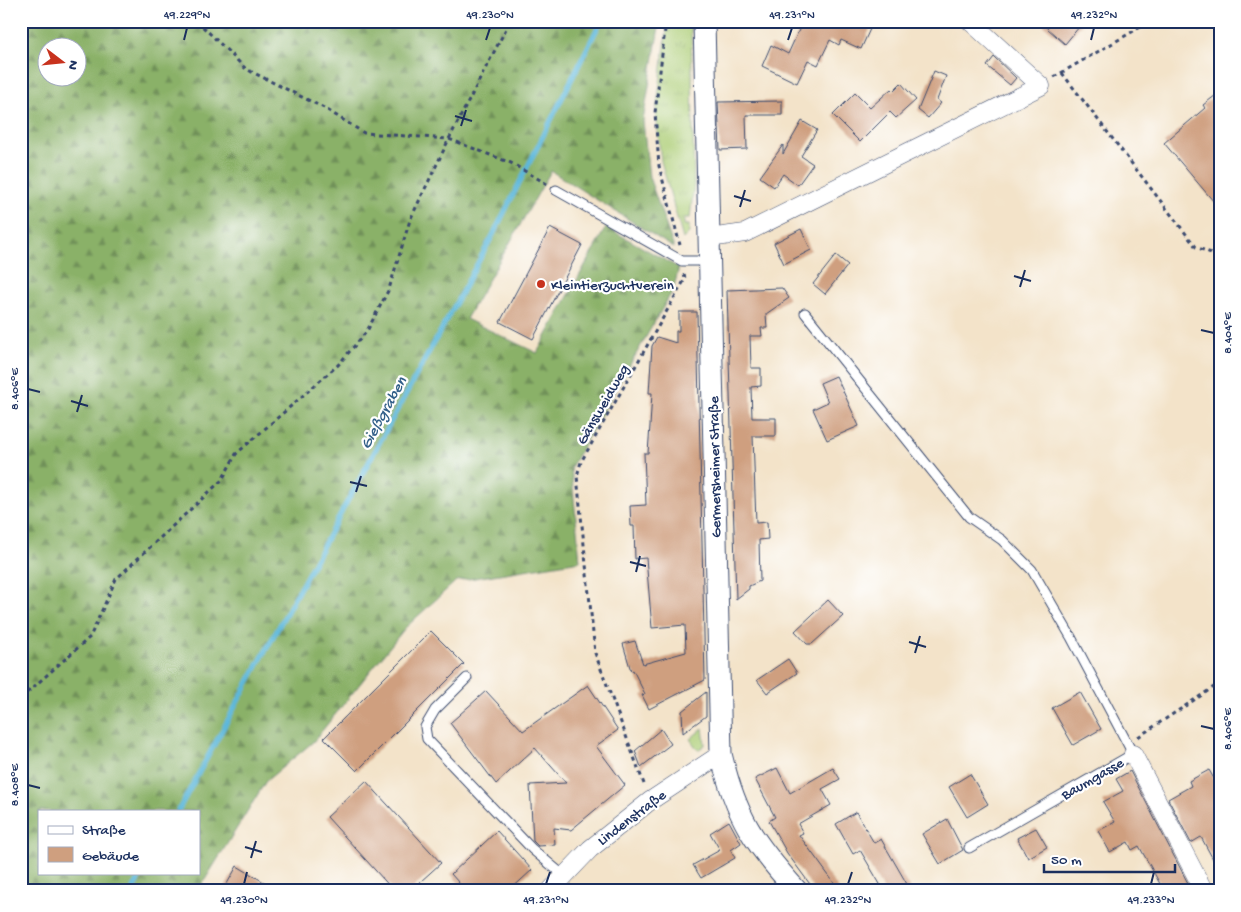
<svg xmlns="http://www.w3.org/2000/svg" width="1241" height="912" font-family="'Gochi Hand',sans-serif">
  <defs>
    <pattern id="grass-tufts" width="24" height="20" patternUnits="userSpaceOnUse" patternTransform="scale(1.25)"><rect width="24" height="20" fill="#adce77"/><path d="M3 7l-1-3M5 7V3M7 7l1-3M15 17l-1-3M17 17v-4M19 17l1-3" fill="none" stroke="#94b169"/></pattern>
    <pattern id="forest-firs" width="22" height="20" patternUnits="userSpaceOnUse" patternTransform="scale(1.25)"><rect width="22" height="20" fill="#8ab168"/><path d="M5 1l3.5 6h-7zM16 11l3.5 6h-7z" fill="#709059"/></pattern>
  </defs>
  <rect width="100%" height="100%" fill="#fff"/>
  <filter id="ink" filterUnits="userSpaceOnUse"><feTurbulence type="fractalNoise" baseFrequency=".02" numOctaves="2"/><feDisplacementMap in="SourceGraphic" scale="10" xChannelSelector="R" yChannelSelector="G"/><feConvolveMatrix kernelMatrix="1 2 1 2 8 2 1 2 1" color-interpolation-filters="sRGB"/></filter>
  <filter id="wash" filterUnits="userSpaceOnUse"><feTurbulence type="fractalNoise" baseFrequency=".0096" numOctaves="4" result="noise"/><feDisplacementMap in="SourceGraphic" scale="20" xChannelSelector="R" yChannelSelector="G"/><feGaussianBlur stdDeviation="1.12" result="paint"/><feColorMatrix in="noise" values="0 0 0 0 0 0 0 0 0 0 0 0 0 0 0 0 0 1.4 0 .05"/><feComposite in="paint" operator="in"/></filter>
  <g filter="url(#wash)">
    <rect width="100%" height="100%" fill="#f3e3c9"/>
    <!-- grass -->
    <path fill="url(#grass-tufts)" stroke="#647e6a" d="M668,21H691L694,184L690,218H684V225H689V233L683,239L661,161L656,113Z
      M703,728L705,745L698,750L690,739Z"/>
    <!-- forest -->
    <path fill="url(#forest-firs)" stroke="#527063" fill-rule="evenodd" d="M21,21H660L643,121L649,177L674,248L551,171L466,319L537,353L606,227L679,268L673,290L571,467L580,561L456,581L405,628L313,742L266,781L198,891H21ZM48,48H78V78H48ZM39,811H199V873H39Z"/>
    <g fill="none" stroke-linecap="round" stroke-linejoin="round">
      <!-- stream -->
      <path stroke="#5db7da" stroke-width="5" d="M178,811L493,235L601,21
        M132,891L142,873"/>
    </g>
    <g id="blocks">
      <!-- building -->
      <path fill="#cf9f7f" d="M803,21H853L870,29L861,49L841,40L839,45L830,40L818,65L808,60L797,83L762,66L771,45L788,54Z
        M1039,21H1084L1065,44Z
        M994,57L1016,78L1010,85L987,66Z
        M934,71L946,76L937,100L941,103L928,118L918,110Z
        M901,83L916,100L896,118L890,112L860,142L833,115L855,93L870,108L891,89L893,91Z
        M1220,92V209L1164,143L1205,108L1203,105Z
        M782,101V115H746L747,149L720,150L718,102Z
        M802,121L817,130L801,156L813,164L798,185L783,174L774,187L760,177L783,145V154Z
        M550,228L582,245L533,339L500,322Z
        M801,229L811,250L784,264L774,243Z
        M836,255L848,265L825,294L813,284Z
        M782,288L789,298L766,314L767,328H761L762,336H750L751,368H761V386L751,387L752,418H776V436H753L756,523L767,522L768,539L759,540L760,581L749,586V589L736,599L727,290Z
        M679,312H697L705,680L649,709L642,695L645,694L633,670L631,671L623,644L635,641L643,664L686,652L685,625L652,628L646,558L635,559L634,526H631L630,506L646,505L644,453H648L650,426L652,393H649L652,346L657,337L676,343V331H679Z
        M836,376L859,426L827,440L813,409L828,402L820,383Z
        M828,600L843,616L812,644H807L795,631Z
        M431,631L464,664L357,771L324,738Z
        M788,659L797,673L767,693L757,680Z
        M588,685L618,730L596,746L625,785L571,830L554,828L555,845L538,846L533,841L530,785L566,783L535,748L496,784L450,723L486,691L523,731Z
        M706,692V716L683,733L682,711Z
        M1080,692L1101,729L1073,745L1052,708Z
        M661,729L671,744L641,767L635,751Z
        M777,768L790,793L833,768L840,779L822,789L831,805L798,824L803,833L799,835L840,891H815L787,853L769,821L775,817L755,779Z
        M1209,770L1220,789V872L1201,837L1191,843L1168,799L1191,786L1189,781Z
        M1130,771L1192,891H1164L1139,846L1132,850L1128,842L1110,852L1098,831L1115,822L1103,802L1123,791L1116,779Z
        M970,774L988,804L967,817L949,787Z
        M366,781L441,863L410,891H394L327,817Z
        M856,812L874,843L881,839L911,891H884L860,850L853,854L836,824Z
        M947,819L963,850L940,864L922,834Z
        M729,821L741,843L731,850L735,858L701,878L693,865L720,850L710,833Z
        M1036,828L1047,847L1028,858L1017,838Z
        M497,831L532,870L509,891H466L451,874Z
        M237,866L279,891H223Z"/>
    </g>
  </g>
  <g filter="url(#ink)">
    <use href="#blocks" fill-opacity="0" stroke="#3b4a6e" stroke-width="1"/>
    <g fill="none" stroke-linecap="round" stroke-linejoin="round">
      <defs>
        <path id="service" d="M556,190L682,261H709
          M805,313L969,517L1002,540L1032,570L1071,637L1133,754L969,848
          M467,678L435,710L425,727L427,739L532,849L564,876"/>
        <path id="minor" d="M709,238L745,233L1041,86L970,21
          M1133,754L1204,891
          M550,891L590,849L650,801L721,754"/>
        <path id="tertiary" d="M704,21L721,754C736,818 754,843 797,891"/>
      </defs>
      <!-- service casing -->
      <use href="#service" stroke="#3b4a6e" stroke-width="11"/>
      <!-- minor casing -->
      <use href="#minor" stroke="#3b4a6e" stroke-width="19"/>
      <!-- tertiary casing -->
      <use href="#tertiary" stroke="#3b4a6e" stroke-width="23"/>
      <!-- path -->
      <path stroke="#3b4a6e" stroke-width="3" stroke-dasharray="4 4" stroke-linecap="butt" d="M197,21L246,69L324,108L364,133L449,139L510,21
        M666,21L655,113L659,166L680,245
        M1062,73L1196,247L1211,253H1220
        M1054,77L1151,21
        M21,698L90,637L116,579L222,480L236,454L338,365L367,331L389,289L410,220L449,139L511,163L547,184
        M1138,737L1220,683
        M644,784L595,653L577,476L581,462L685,279L684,273"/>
      <!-- service -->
      <use href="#service" stroke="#fff" stroke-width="9"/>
      <!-- minor -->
      <use href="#minor" stroke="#fff" stroke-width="18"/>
      <!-- tertiary -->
      <use href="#tertiary" stroke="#fff" stroke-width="21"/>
    </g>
  </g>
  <!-- ticks -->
  <path fill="none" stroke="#1b2f5e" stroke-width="2" d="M184,40L187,28M486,40L490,28M788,40L792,28M1091,40L1094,28M455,116L472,121M461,126L466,110M734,196L751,201M740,207L745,190M1014,276L1031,281M1020,287L1025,270M1201,330L1214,333M28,389L40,392M71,401L88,406M77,412L82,395M350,482L367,486M356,492L361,476M630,562L646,566M636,572L640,556M909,642L926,647M915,653L920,636M1201,726L1214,729M28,785L40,788M245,847L262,852M251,858L256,841M244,884L247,872M546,884L550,872M848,884L852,872M1151,884L1154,872"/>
  <!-- markers -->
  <circle fill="#c8321e" stroke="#fff" stroke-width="2" cx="541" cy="284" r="5"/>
  <g text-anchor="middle" stroke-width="4.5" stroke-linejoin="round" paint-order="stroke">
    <!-- poi labels -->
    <g font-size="15" fill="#1b2f5e" stroke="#fff" text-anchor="start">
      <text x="551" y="289">Kleintierzuchtverein</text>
    </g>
    <!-- street labels -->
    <g font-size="15" fill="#1b2f5e" stroke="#fff">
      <text transform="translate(602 404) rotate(-60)" y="5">Gänsweidweg</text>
      <text transform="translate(714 467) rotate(-91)" y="5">Germersheimer Straße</text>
      <text transform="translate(1092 778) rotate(-30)" y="5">Baumgasse</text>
      <text transform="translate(631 817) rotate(-37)" y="5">Lindenstraße</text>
    </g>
    <!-- water labels -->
    <g font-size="16" font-style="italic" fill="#325f89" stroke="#fff">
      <text transform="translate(382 412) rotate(-61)" y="6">Gießgraben</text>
    </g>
  </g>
  <!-- margin -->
  <rect width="1241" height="912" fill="none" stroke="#fff" stroke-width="55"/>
  <!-- legend -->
  <rect x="38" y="810" width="162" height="65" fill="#ffffff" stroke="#a4acbf"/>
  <rect x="48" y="826" width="25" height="8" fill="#ffffff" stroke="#a4acbf"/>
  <text x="82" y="834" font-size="15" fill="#1b2f5e">Straße</text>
  <rect x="48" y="847" width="25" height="15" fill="#cf9f7f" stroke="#a4acbf"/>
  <text x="82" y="860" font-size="15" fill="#1b2f5e">Gebäude</text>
  <!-- north arrow -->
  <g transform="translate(62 62) rotate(106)"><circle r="24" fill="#ffffff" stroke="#a4acbf"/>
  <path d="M0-4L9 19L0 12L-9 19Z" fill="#c8321e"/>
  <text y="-8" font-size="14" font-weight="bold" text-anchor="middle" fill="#1b2f5e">N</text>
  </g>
  <!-- scale -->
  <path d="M1044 864v8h131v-8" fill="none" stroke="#1b2f5e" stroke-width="2.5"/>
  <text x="1051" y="864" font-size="15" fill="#1b2f5e" stroke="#ffffff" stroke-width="4" paint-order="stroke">50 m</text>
  <rect x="28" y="28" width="1186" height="856" fill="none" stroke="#1b2f5e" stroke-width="2"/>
  <g font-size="12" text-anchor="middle" fill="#1b2f5e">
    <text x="187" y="18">49.229°N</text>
    <text x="490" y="18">49.230°N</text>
    <text x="792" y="18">49.231°N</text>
    <text x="1094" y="18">49.232°N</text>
    <text transform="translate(1227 333) rotate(-90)" y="4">8.404°E</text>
    <text transform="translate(14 389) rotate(-90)" y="4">8.406°E</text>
    <text transform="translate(1227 729) rotate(-90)" y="4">8.406°E</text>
    <text transform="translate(14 785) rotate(-90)" y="4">8.408°E</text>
    <text x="244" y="903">49.230°N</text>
    <text x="546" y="903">49.231°N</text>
    <text x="848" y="903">49.232°N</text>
    <text x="1151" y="903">49.233°N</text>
  </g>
</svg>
